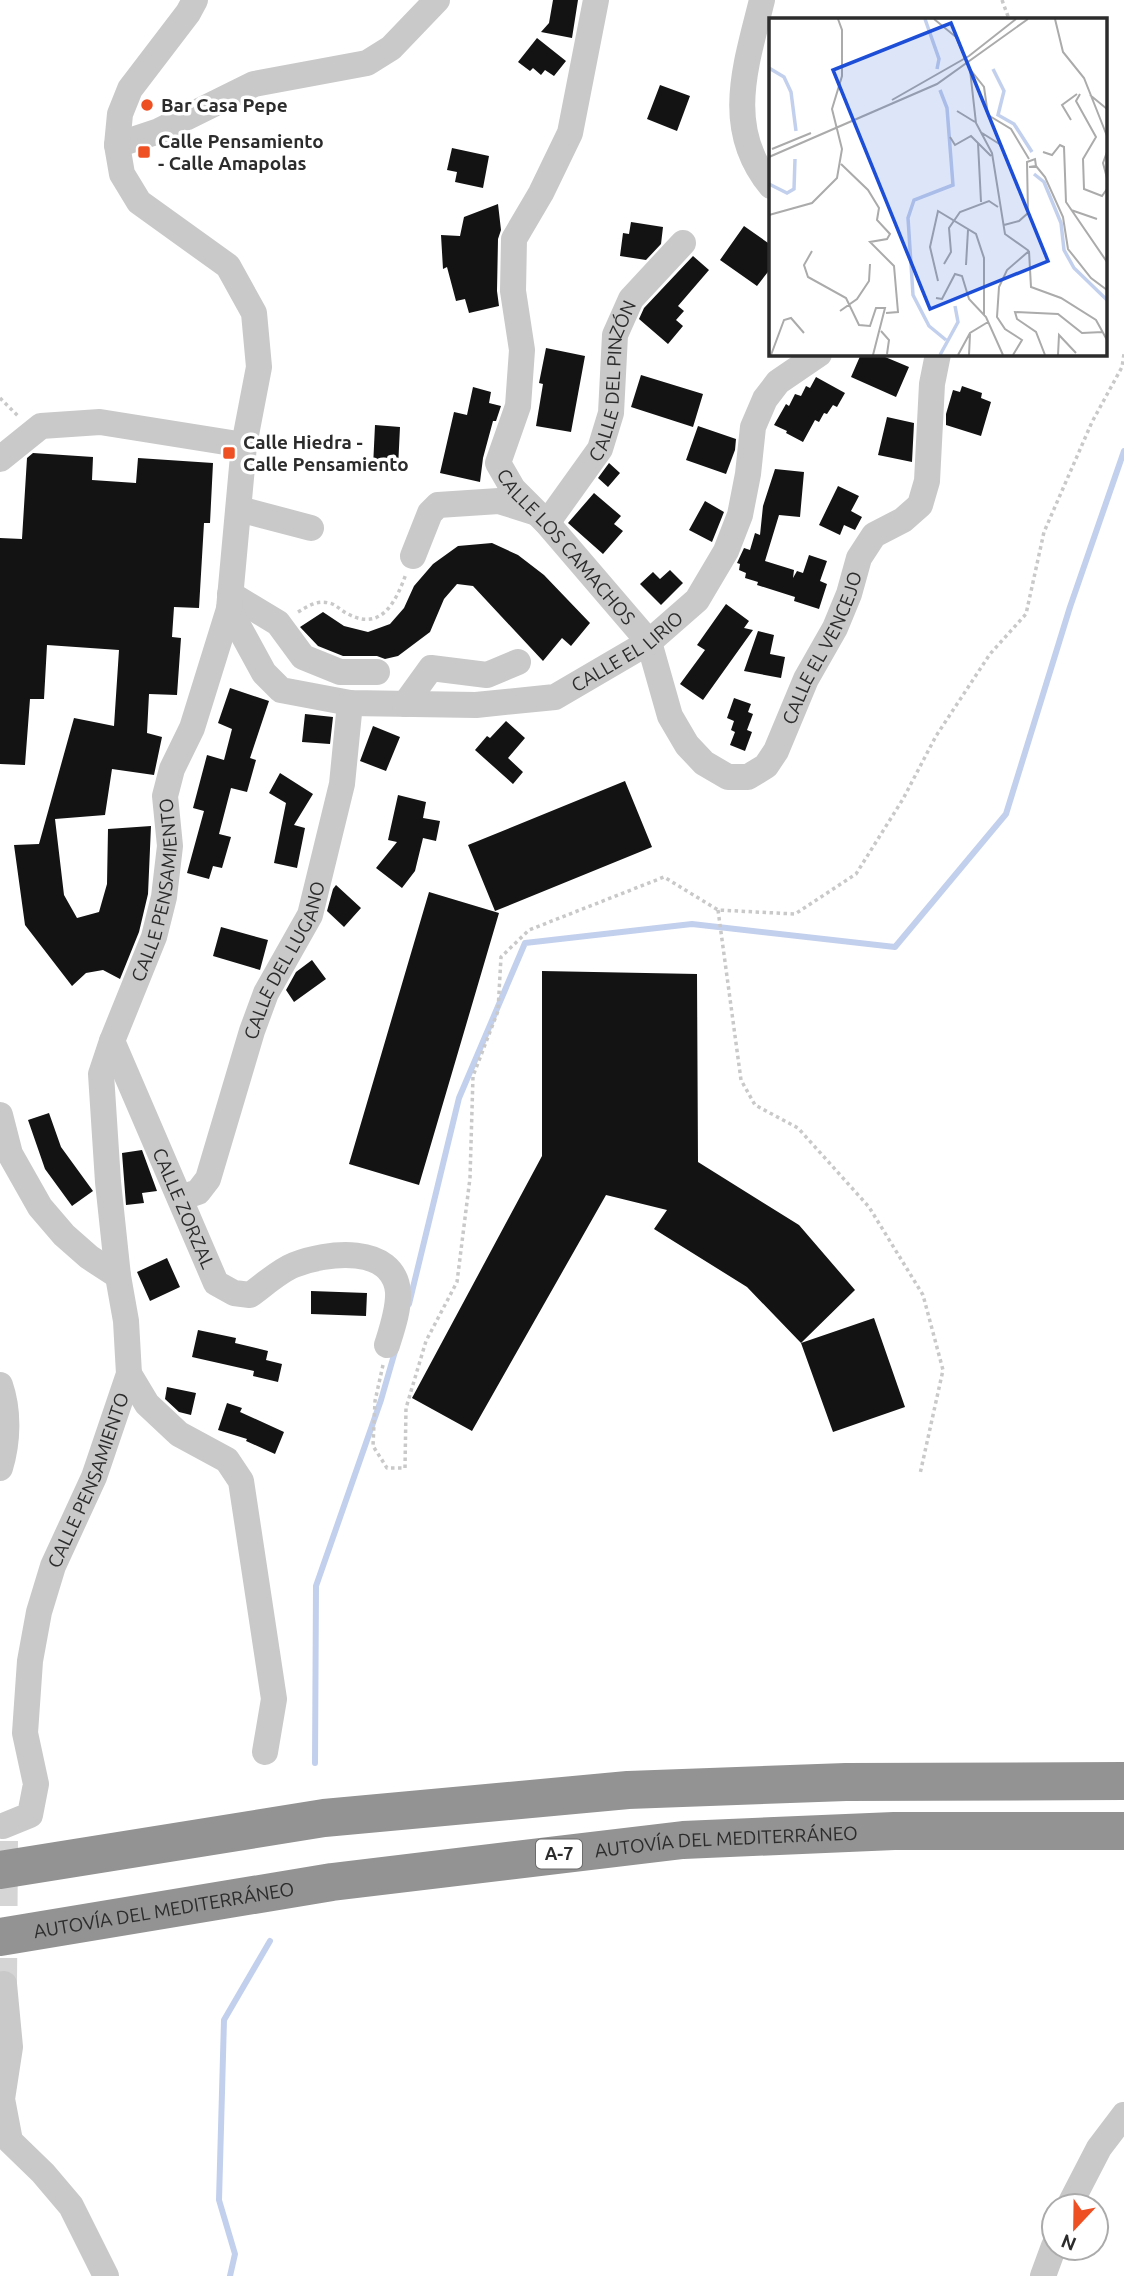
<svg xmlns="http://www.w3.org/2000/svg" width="1124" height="2276" font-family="Ubuntu,sans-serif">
  <rect width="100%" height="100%" fill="#fff"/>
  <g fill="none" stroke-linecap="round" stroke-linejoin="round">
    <!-- stream -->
    <path stroke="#c3d0ed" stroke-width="6" d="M409,1304L459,1098L525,943L692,924L895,947L1006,814L1070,607L1124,451
      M315,1763L316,1586L381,1400L396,1348
      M230,2276L235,2254L219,2200L224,2020L270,1941"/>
  </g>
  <!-- building -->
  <path fill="#131313" d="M553,0H578L572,38L541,32L549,23Z
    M537,38L566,61L554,76L545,70L541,75L533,68L530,71L518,62Z
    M660,85L690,96L677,131L647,119Z
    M452,148L489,156L483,188L455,182L457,172L447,170Z
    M498,204L501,230L498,239L497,291L499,306L469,313L465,299L456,301L447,267L443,269L441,235L460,236L464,217Z
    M631,222L663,227L661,244L646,260L620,256L623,233L629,234Z
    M744,226L771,245V268L757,286L720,260Z
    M693,256L709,270L678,306L684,311L676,320L683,326L668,344L639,319L644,308Z
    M546,348L585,356L571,432L536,426L543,384L539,383Z
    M861,354H878L909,367L896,397L851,377Z
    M641,375L703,394L693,427L631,407Z
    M816,377L845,393L837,407L833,405L827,414L824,413L819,422L815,420L803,442L786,433L787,431L774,425L786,404L789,406L795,394L801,396L806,386L810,388Z
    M962,386L982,393L981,398L991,402L981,436L946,425V414L953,390L960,392Z
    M473,387L491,392L489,403L501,406L496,421H493L483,458L480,482L440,473L454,412L467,415Z
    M887,417L914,423L912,462L878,455Z
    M375,425L400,427L398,468L373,467Z
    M698,426L736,439L735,450L726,474L686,460Z
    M33,453L93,457L92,480L136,483L138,458L213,463L210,523H204L199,608L174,607L172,637L181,638L177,695L149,694L147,733L162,737L154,775L112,769L105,815L55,819L64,895L77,918L99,912L107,884L108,829L151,826L148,894L139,932L120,979L103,970L86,973L72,986L25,925L14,845L39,844L74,718L114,726L119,650L47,645L44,699H30L25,765L0,764V538L22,539L27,458Z
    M609,463L620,473L608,487L598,478Z
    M775,469L804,472L800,517L779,515L765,561L794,570L793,578L797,571L803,573L809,555L827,561L820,581L827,584L819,609L794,601L795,597L757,585L758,582L745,578L746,573L739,570L740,564L737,563L744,548L750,550L755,533L760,535L763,506Z
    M838,486L859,496L851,511L862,517L855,530L844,525L840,535L819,525Z
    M594,493L621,516L614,524L623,531L603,554L568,523Z
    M705,501L724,512L712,542L689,530Z
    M492,543L518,555L544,575L590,623L571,646L562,638L543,661L473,586L457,584L444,599L430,632L398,656L385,659L377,656H343L318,646L300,627L323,612L344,626L368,632L390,624L404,608L414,586L433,564L458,546Z
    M670,570L683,583L661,605L640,584L653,572L660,579Z
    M726,604L749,621L744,628L753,630L703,700L680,684L705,650L697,645Z
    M758,631L774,635L770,654L785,657L781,678L744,671Z
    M230,688L269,701L250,758L256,760L247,792L231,788L219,834L231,837L222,868L213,866L209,879L187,873L204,811L193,808L207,755L224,760L232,729L218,723Z
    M734,698L751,704L748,712L753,714L747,730L752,732L745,751L730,745L735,732L731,730L734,721L727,718Z
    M305,714L333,717L330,744L302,742Z
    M506,721L525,738L508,758L523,772L513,784L475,750L487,736L490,738Z
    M373,726L400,737L386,771L360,761Z
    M280,773L313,794L294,825L305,828L297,868L274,863L286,803L269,793Z
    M625,781L652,847L495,911L468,845Z
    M398,795L426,802L423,818L440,821L436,841L423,838L415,871L402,888L376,868L397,842L388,840Z
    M336,885L361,908L344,927L327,911L333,889Z
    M429,892L499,913L419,1185L349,1164Z
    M221,927L268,940L260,970L213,956Z
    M312,960L326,979L294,1002L286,990L296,972Z
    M542,971L697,974L698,1162L799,1225L855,1290L801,1343L747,1287L654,1229L667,1210L606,1195L472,1431L412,1398L542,1156Z
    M49,1113L61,1147L93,1191L72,1206L45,1169L28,1120Z
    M142,1150L157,1191L142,1193L144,1203L126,1205L122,1153Z
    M167,1258L180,1287L150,1301L137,1272Z
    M311,1291L367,1293L366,1316L311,1314Z
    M874,1318L905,1407L833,1432L801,1343Z
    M198,1330L236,1338L235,1343L268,1351L266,1360L282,1364L278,1382L253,1376L254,1371L192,1357Z
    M167,1387L196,1393L191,1415L179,1412L165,1399Z
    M227,1403L242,1408L240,1412L284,1432L275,1454L246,1441L247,1439L218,1430Z"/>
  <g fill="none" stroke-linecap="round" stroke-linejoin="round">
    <!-- minor-tunnel -->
    <path stroke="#d5d5d5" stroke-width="26" stroke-dasharray="26 13" stroke-linecap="butt" d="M4,1984L5,1840"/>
    <!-- path -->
    <path stroke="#c9c9c9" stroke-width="3.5" stroke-dasharray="3.5 3.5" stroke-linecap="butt" d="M1002,0L1009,19
      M0,398L18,416
      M298,612C308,606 317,600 329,603C336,604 341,611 348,614C382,632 396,601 406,574
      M718,910L741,1080L755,1105L798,1128L869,1207L923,1295L943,1370L920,1474
      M383,1365L375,1401L373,1446L387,1468H405L406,1408L426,1341L457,1282L470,1178L473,1076L498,1011L501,957L529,930L664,877L718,910L795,914L856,874L903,799L936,736L990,654L1026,614L1044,532L1092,422L1122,367L1124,354"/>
    <!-- minor -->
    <g stroke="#c9c9c9" stroke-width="26">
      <path id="s1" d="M596,0L570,133L541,193L514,239L513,291L522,350L518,406L498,463L513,489L547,523L649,642L670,716L687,745L704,763L728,777H748L766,766L776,751L806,679L835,628L849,594L859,558L874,535L903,520L920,505L927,481L932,384L938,354"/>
      <path d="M762,0C746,65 723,128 771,186"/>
      <path d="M117,145L159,131L254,84L367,63L391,48L437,0"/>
      <path d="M0,459L41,426L100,422L244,445"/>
      <path d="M239,509L311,528"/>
      <path id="s2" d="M547,523L600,449L611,413L615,335L631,299L683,243"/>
      <path d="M413,556L430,513L438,505L499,501L534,512"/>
      <path d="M230,594L278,623L303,657L340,672H377"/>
      <path id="s3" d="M229,609L264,673L281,690L350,703L476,705L555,697L649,642L697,600L726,551L740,515L748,474L753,427L765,399L778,382L819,354"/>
      <path d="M405,704L431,668L487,675L518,662"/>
      <path id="s4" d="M112,1041L216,1283L234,1293L250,1295C264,1285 279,1271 294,1265C326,1252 394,1244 398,1292C399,1309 392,1329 387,1345"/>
      <path d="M0,1115L10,1154L40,1207L64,1235L89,1257L118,1276"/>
      <path id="s5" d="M180,1198L198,1192L208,1179L252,1031L266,993L310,915L342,784L350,703"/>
      <path d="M129,1374L147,1404L179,1434L227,1460L241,1481L274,1699L265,1752"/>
      <path d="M0,1385C9,1411 8,1442 0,1468"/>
      <path id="s6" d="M3,1826L30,1815L36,1784L25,1733L30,1661L39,1612L53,1566L94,1477L129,1374L126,1321L118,1276L108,1182L101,1074L112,1041L154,937L164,897L170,846L165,796L172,769L192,728L229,609L244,445L259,367L254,313L228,266L139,202L122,174L117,145L120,114L130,89L188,13L195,0"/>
      <path d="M4,1984L10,2047L2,2099L10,2141L43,2173L71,2206L106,2276"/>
      <path d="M1069,2206L1099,2148L1124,2115"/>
      <path d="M1043,2276L1054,2246"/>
    </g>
    <!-- highway -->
    <g stroke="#939393" stroke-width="38">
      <path d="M0,1870L324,1818L628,1790L846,1782L1124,1781"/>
      <path id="s7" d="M0,1937L332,1882L683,1840L894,1831H1124"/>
    </g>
  </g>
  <!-- markers -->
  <g fill="#ee5023" stroke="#fff" stroke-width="2.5">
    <circle cx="147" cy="105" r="7"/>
    <rect x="137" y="145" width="14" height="14" rx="3.5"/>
    <rect x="222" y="446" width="14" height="14" rx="3.5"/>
  </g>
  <g text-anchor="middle" stroke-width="7" stroke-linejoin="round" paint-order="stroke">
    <!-- shield labels -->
    <rect fill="#fff" stroke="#6b6b6b" stroke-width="2" x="536" y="1839.5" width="46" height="29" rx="5"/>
    <g font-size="18" font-weight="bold" fill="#2c2c2c">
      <text x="559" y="1860">A-7</text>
    </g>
    <!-- poi labels -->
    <g font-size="19" font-weight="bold" fill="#2c2c2c" stroke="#fff" text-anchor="start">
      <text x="161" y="112">Bar Casa Pepe</text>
      <text x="158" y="148">Calle Pensamiento<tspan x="158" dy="22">- Calle Amapolas</tspan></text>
      <text x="243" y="449">Calle Hiedra -<tspan x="243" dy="22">Calle Pensamiento</tspan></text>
    </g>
    <!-- street labels -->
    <g font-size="19" fill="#2c2c2c" stroke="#fff">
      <text dy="7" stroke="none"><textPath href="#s2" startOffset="161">CALLE DEL PINZÓN</textPath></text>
      <text dy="7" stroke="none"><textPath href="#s1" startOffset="592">CALLE LOS CAMACHOS</textPath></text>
      <text dy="7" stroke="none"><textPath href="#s1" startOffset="1054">CALLE EL VENCEJO</textPath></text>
      <text dy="7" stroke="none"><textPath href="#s3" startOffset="458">CALLE EL LIRIO</textPath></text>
      <text dy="7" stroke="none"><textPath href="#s6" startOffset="985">CALLE PENSAMIENTO</textPath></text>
      <text dy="7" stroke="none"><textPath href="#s5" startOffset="268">CALLE DEL LUGANO</textPath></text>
      <text dy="7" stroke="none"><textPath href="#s4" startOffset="182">CALLE ZORZAL</textPath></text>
      <text dy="7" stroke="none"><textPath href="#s6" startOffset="376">CALLE PENSAMIENTO</textPath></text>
      <text dy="7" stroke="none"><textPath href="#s7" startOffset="733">AUTOVÍA DEL MEDITERRÁNEO</textPath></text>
      <text dy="7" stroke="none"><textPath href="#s7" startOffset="166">AUTOVÍA DEL MEDITERRÁNEO</textPath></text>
    </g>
  </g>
  <!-- overview -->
  <g transform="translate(769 18)">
    <rect width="338" height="338" fill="#fff"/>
    <path fill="none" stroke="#c3d0ed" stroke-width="3.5" d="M156,1L170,41L168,51M0,50L15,59L22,74L27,113M224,51L235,73L229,97L245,106L263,134M171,72L178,90L184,167L145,182L139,200L144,277L160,308L177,322M265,156L275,164L292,205L295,232L305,250L338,282M0,166L18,175L25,171L26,141M171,337L189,304L186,288"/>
    <path fill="none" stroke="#ababab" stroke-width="2" d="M165,1L187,19L194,35M286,1L294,34L315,60L338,118M200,50L215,69L219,97L242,111L260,141M201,52L207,105L223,135L236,216L260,233M311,76L307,83L327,119L314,141L315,171L333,178L338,171M321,77L338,91M123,82L200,38L247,1M188,93L206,104M302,102L293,87L308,76M213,115L232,127M181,119L186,127L202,118L222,138M209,125L212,184M3,131L42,115M274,134L283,137L291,127L295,129L297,184L338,244M338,134L334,145L338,160M0,139L168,66L259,1M72,146L99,172L110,190L108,202L121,216L118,221L101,224L125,248L129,294L117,295M267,148L276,159L294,199L299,231L322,260L338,272M302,192L328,201M0,197L43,185L68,160L73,131L63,91L73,58V12L69,1M235,207L250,203L259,195L258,144L266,141L267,148L260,149M43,233L35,247L39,259L77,280L90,307L101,308L107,290H116L104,337M260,233L262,269L292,280L327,302L338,322M175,246L182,234L180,210L191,194L220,183L229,189M197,247L199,212M169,263L161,229L169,193L207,216L215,240V297M167,280L173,281L186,256L193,258L200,281L217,299L234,337M71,293L88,281L100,263L101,246M112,313L120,322L118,336M2,337L15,302L22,300L35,315M189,337L201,315L219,304M200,337L201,316M244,337L253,322L236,311L228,299L230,269L238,252L260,233M276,337L267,314L248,301L246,294L289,296L313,315L334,314M289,337L290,317L307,335"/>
    <path fill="#1d4ed8" fill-opacity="0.15" stroke="#1d4ed8" stroke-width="3.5" d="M182,5L279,243L161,291L64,52Z"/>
    <rect width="338" height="338" fill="none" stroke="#2c2c2c" stroke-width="3.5"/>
  </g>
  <!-- north arrow -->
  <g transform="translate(1075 2227) rotate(202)"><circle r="33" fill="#ffffff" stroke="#ababab" stroke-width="2"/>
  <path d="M0-5L12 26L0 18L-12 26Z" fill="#ee5023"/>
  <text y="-10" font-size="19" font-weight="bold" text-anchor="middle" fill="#2c2c2c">N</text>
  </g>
</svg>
